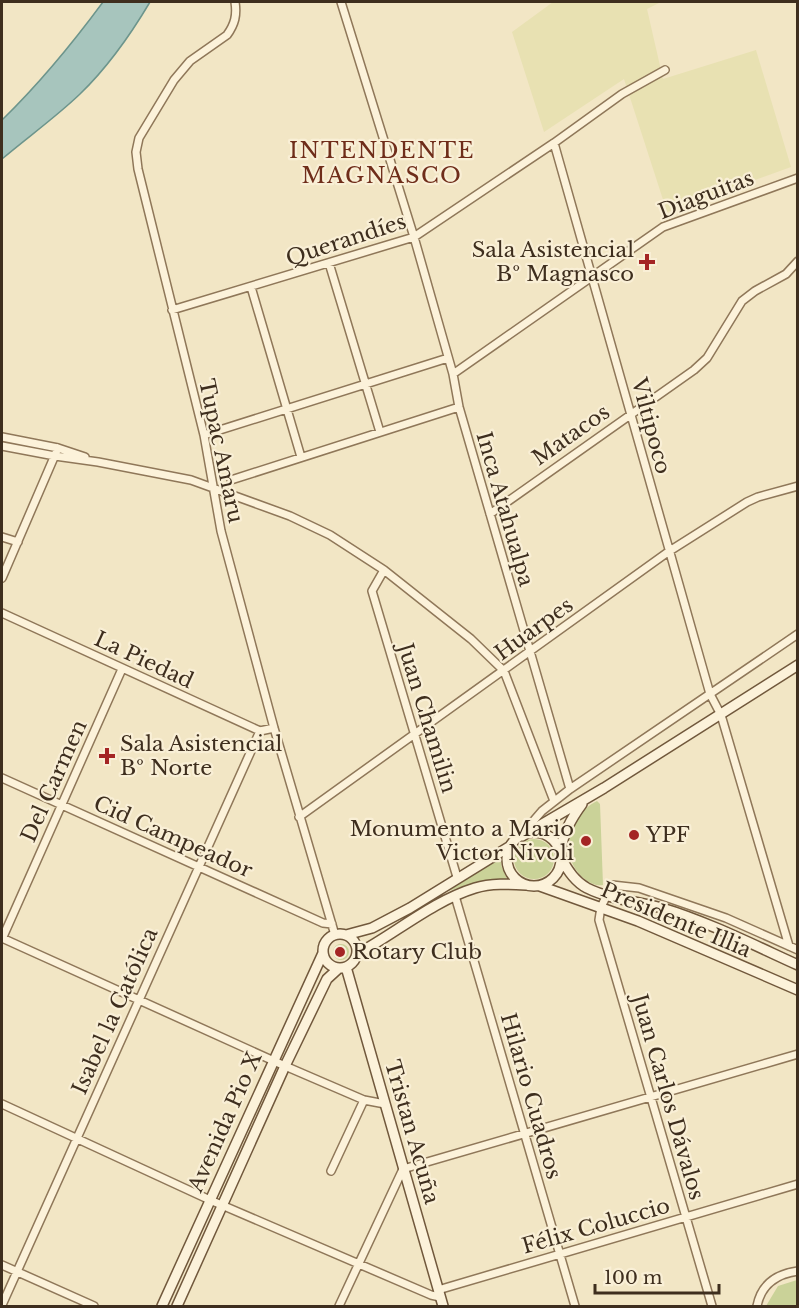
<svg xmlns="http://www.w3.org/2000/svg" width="799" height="1308" font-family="'Libre Baskerville',serif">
  <rect width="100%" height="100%" fill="#f2e6c5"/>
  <!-- farmland -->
  <path fill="#e8e1b2" d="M553,2H661L647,9L663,79L756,50L791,167L667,212L624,79L544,132L512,32Z"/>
  <!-- green -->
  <path fill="#cad298" d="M597,801L600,804L603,885C597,886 591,884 586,880C557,859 568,815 597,801Z
    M514 859a20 20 0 1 1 40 0a20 20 0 1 1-40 0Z
    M501,858V865L507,879L478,882L448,891Z
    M333 952a8 8 0 1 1 16 0a8 8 0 1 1-16 0Z
    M797,1280V1306H766L778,1286Z"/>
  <!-- water -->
  <path fill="#a7c5bd" stroke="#6d958c" stroke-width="1.5" d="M103,2H150C131,34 108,67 80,94C56,117 28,137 2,159V120C39,84 72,44 103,2Z"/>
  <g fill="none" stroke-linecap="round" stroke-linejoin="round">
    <defs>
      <path id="minor" d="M235,2C237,15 235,24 227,35L190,61L174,80L139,138L136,152L138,169L204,435L221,531L274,728L335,935
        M341,2L414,237L453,374L459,407L570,789
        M554,143L710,694L721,715L789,946
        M329,263L380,432
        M251,287L301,457
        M172,310L414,237L554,143L622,94L665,70
        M453,374L663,227L798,178
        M204,435L448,358
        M2,437L58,448L85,457
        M2,446L55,456L98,462L191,480L290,516L330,535L384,570L471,639L504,671L554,801
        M231,480L459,407
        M490,514L694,370L707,358L742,301L755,291L786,274L798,261
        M2,537L18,542
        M384,570L372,591L457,877
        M2,578L58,448
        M2,613L260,731L274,728
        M2,778L323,923L332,924
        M299,817L668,552L747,502L758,497L798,486
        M523,833L542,811L570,789L798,634
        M455,896L575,1306
        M2,938L285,1066L364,1100L385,1104
        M2,939L122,669
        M2,1104L210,1200L431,1295L440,1297
        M331,1171L364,1100
        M2,1265L94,1306
        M438,1290L798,1184
        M2,1305L260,731
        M339,1306L403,1169L798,1054
        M712,1306L599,920L601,907L612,885L639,888L726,918L798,950
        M757,1306C761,1285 776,1274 798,1271"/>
      <path id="secondary" d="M507 859a27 27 0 1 1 54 0a27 27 0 1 1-54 0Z
        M522,836L604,788L798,665
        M560,851C564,832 571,819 582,804
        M561,857C567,870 574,881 587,888C611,900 637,901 662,908C706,921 756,946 798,965
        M540,886L638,921L798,990
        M323 951a17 17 0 1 1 34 0a17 17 0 1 1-34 0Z
        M346,935L372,928L410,908L512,845
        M357,954C396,933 433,901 475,888C491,883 509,884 526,885
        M346,967L443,1306
        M162,1306L323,953
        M177,1306L285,1066L327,979L339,968"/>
    </defs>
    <!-- minor casing -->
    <use href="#minor" stroke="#8f7759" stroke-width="10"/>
    <!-- secondary casing -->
    <use href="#secondary" stroke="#71583c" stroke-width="12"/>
    <!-- minor -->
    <use href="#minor" stroke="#fcf2da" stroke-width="7"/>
    <!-- secondary -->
    <use href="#secondary" stroke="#fcf2da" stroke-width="9"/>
  </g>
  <!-- markers -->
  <g fill="#a42524" stroke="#f9efd6" stroke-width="2">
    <path d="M644 253h6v6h6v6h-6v6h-6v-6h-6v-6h6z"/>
    <path d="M104 747h6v6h6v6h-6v6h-6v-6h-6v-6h6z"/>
    <circle cx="634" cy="835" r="6"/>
    <circle cx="586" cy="841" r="6"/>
    <circle cx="340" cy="952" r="6"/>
  </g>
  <g text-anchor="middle" stroke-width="4.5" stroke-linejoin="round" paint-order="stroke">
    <!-- street labels -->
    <g font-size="21" fill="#3e2e1e" stroke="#f9efd6">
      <text transform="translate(706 195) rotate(-21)" y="7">Diaguitas</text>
      <text transform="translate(346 240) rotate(-18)" y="7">Querandíes</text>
      <text transform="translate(651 426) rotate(75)" y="7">Viltipoco</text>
      <text transform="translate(571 435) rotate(-35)" y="7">Matacos</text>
      <text transform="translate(221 451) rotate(78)" y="7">Tupac Amaru</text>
      <text transform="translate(505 509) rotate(74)" y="7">Inca Atahualpa</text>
      <text transform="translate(534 629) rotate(-36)" y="7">Huarpes</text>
      <text transform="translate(144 660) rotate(25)" y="7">La Piedad</text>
      <text transform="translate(427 718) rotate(73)" y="7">Juan Chamilin</text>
      <text transform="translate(54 781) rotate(-66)" y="7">Del Carmen</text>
      <text transform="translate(173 837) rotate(24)" y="7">Cid Campeador</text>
      <text transform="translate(676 920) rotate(23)" y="7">Presidente Illia</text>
      <text transform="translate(115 1011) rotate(-66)" y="7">Isabel la Católica</text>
      <text transform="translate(531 1096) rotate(74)" y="7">Hilario Cuadros</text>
      <text transform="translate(668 1097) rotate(74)" y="7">Juan Carlos Dávalos</text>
      <text transform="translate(225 1122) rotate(-66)" y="7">Avenida Pio X</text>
      <text transform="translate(412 1132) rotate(74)" y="7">Tristan Acuña</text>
      <text transform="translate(596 1226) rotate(-16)" y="7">Félix Coluccio</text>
    </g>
    <!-- poi labels -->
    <g font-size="21" fill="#3e2e1e" stroke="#f9efd6" text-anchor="start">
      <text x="634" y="257" text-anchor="end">Sala Asistencial<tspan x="634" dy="24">Bº Magnasco</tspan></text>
      <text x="120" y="751">Sala Asistencial<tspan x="120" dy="24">Bº Norte</tspan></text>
      <text x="574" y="836" text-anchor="end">Monumento a Mario<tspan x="574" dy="24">Victor Nivoli</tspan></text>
      <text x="646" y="842">YPF</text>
      <text x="352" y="959">Rotary Club</text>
    </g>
    <!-- neighbourhood labels -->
    <g font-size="22" letter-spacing="1.5" fill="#6f2d1a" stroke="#f9efd6">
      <text x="382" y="158">INTENDENTE<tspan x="382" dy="25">MAGNASCO</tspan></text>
    </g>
  </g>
  <!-- border -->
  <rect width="799" height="1308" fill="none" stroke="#3e2e1e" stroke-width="6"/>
  <!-- scale -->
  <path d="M595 1284v9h124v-9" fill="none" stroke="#3e2e1e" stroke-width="3"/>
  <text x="604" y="1284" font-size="18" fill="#3e2e1e" stroke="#f9efd6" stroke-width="4.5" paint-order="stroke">100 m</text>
</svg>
